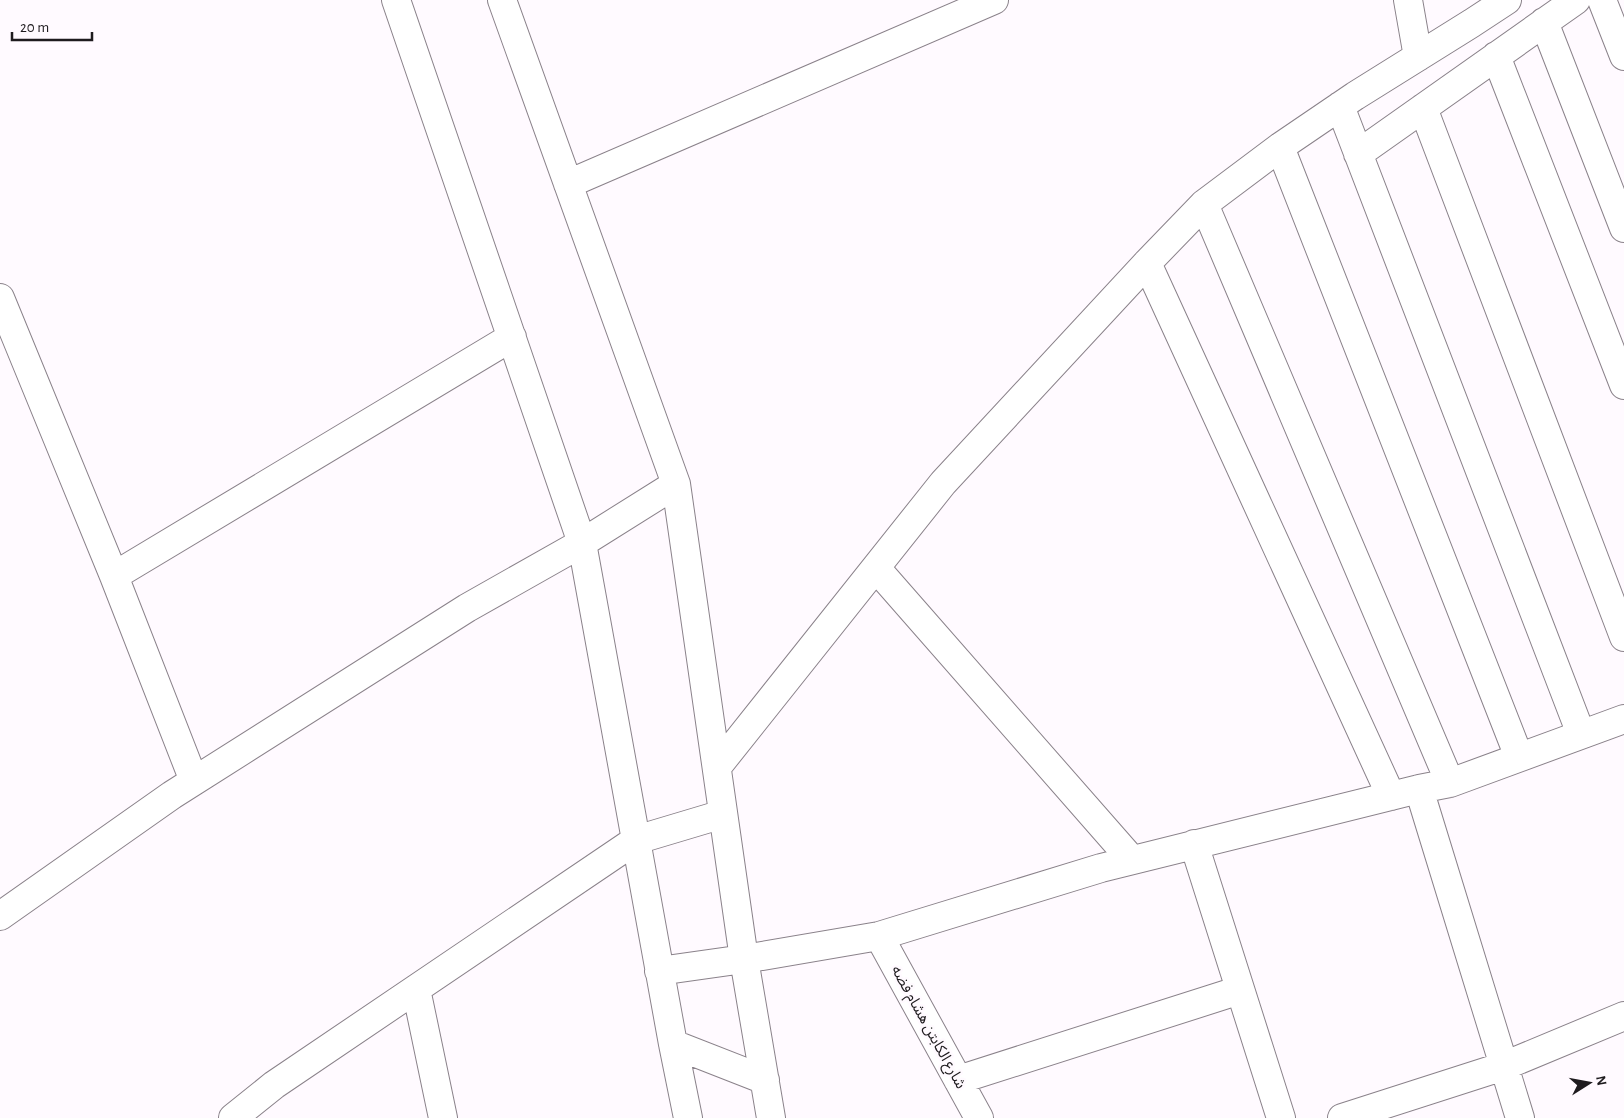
<svg xmlns="http://www.w3.org/2000/svg" width="1624" height="1118" font-family="'Alegreya Sans','Noto Sans Arabic',sans-serif">
  <rect width="100%" height="100%" fill="#fffaff"/>
  <g fill="none" stroke-linecap="round" stroke-linejoin="round">
    <defs>
      <path id="minor" d="M396,0L582,543L673,1044L688,1118
        M502,0L676,484L744,959L771,1118
        M1408,0L1418,57
        M1602,0L1624,56
        M1544,22L1624,228
        M1496,56L1624,385
        M1340,106L1581,734
        M1423,108L1624,637
        M1280,147L1519,757
        M1358,154L1576,0
        M568,184L994,0
        M1204,204L1450,783
        M1147,263L1391,796
        M0,298L114,576L194,781
        M876,568L1132,860
        M114,576L512,337
        M717,767L943,483L1147,263L1204,204L1280,147L1355,96L1472,23L1507,0
        M1419,789L1520,1118
        M1194,844L1281,1118
        M0,916L172,795L467,608L582,543L676,484
        M879,936L979,1118
        M659,971L744,959L879,936L1101,868L1419,789L1450,783L1624,719
        M416,989L443,1118
        M673,1044L765,1080
        M958,1080L1240,990
        M233,1118L274,1085L636,840L723,814
        M1342,1118L1504,1066L1624,1016"/>
    </defs>
    <!-- minor casing -->
    <use href="#minor" stroke="#8a828a" stroke-width="30"/>
    <!-- minor -->
    <use href="#minor" stroke="#fff" stroke-width="28"/>
  </g>
  <g text-anchor="middle" stroke-width="5" stroke-linejoin="round" paint-order="stroke">
    <!-- street labels -->
    <g font-size="15" fill="#1e1b1e" stroke="#fffaff">
      <text transform="translate(929 1027) rotate(61)" y="5">شارع الكابتن هشام فضه</text>
    </g>
  </g>
  <!-- north arrow -->
  <g transform="translate(1589 1083) rotate(79)" stroke="#fffaff" stroke-width="4" paint-order="stroke">
  <path d="M0-4L9 19L0 12L-9 19Z" fill="#1e1b1e"/>
  <text y="-8" font-size="14" font-weight="bold" text-anchor="middle" fill="#1e1b1e">N</text>
  </g>
  <!-- scale -->
  <path d="M12 32v8h80v-8" fill="none" stroke="#1e1b1e" stroke-width="2.5"/>
  <text x="20" y="32" font-size="15" fill="#1e1b1e" stroke="#fffaff" stroke-width="4" paint-order="stroke">20 m</text>
</svg>
